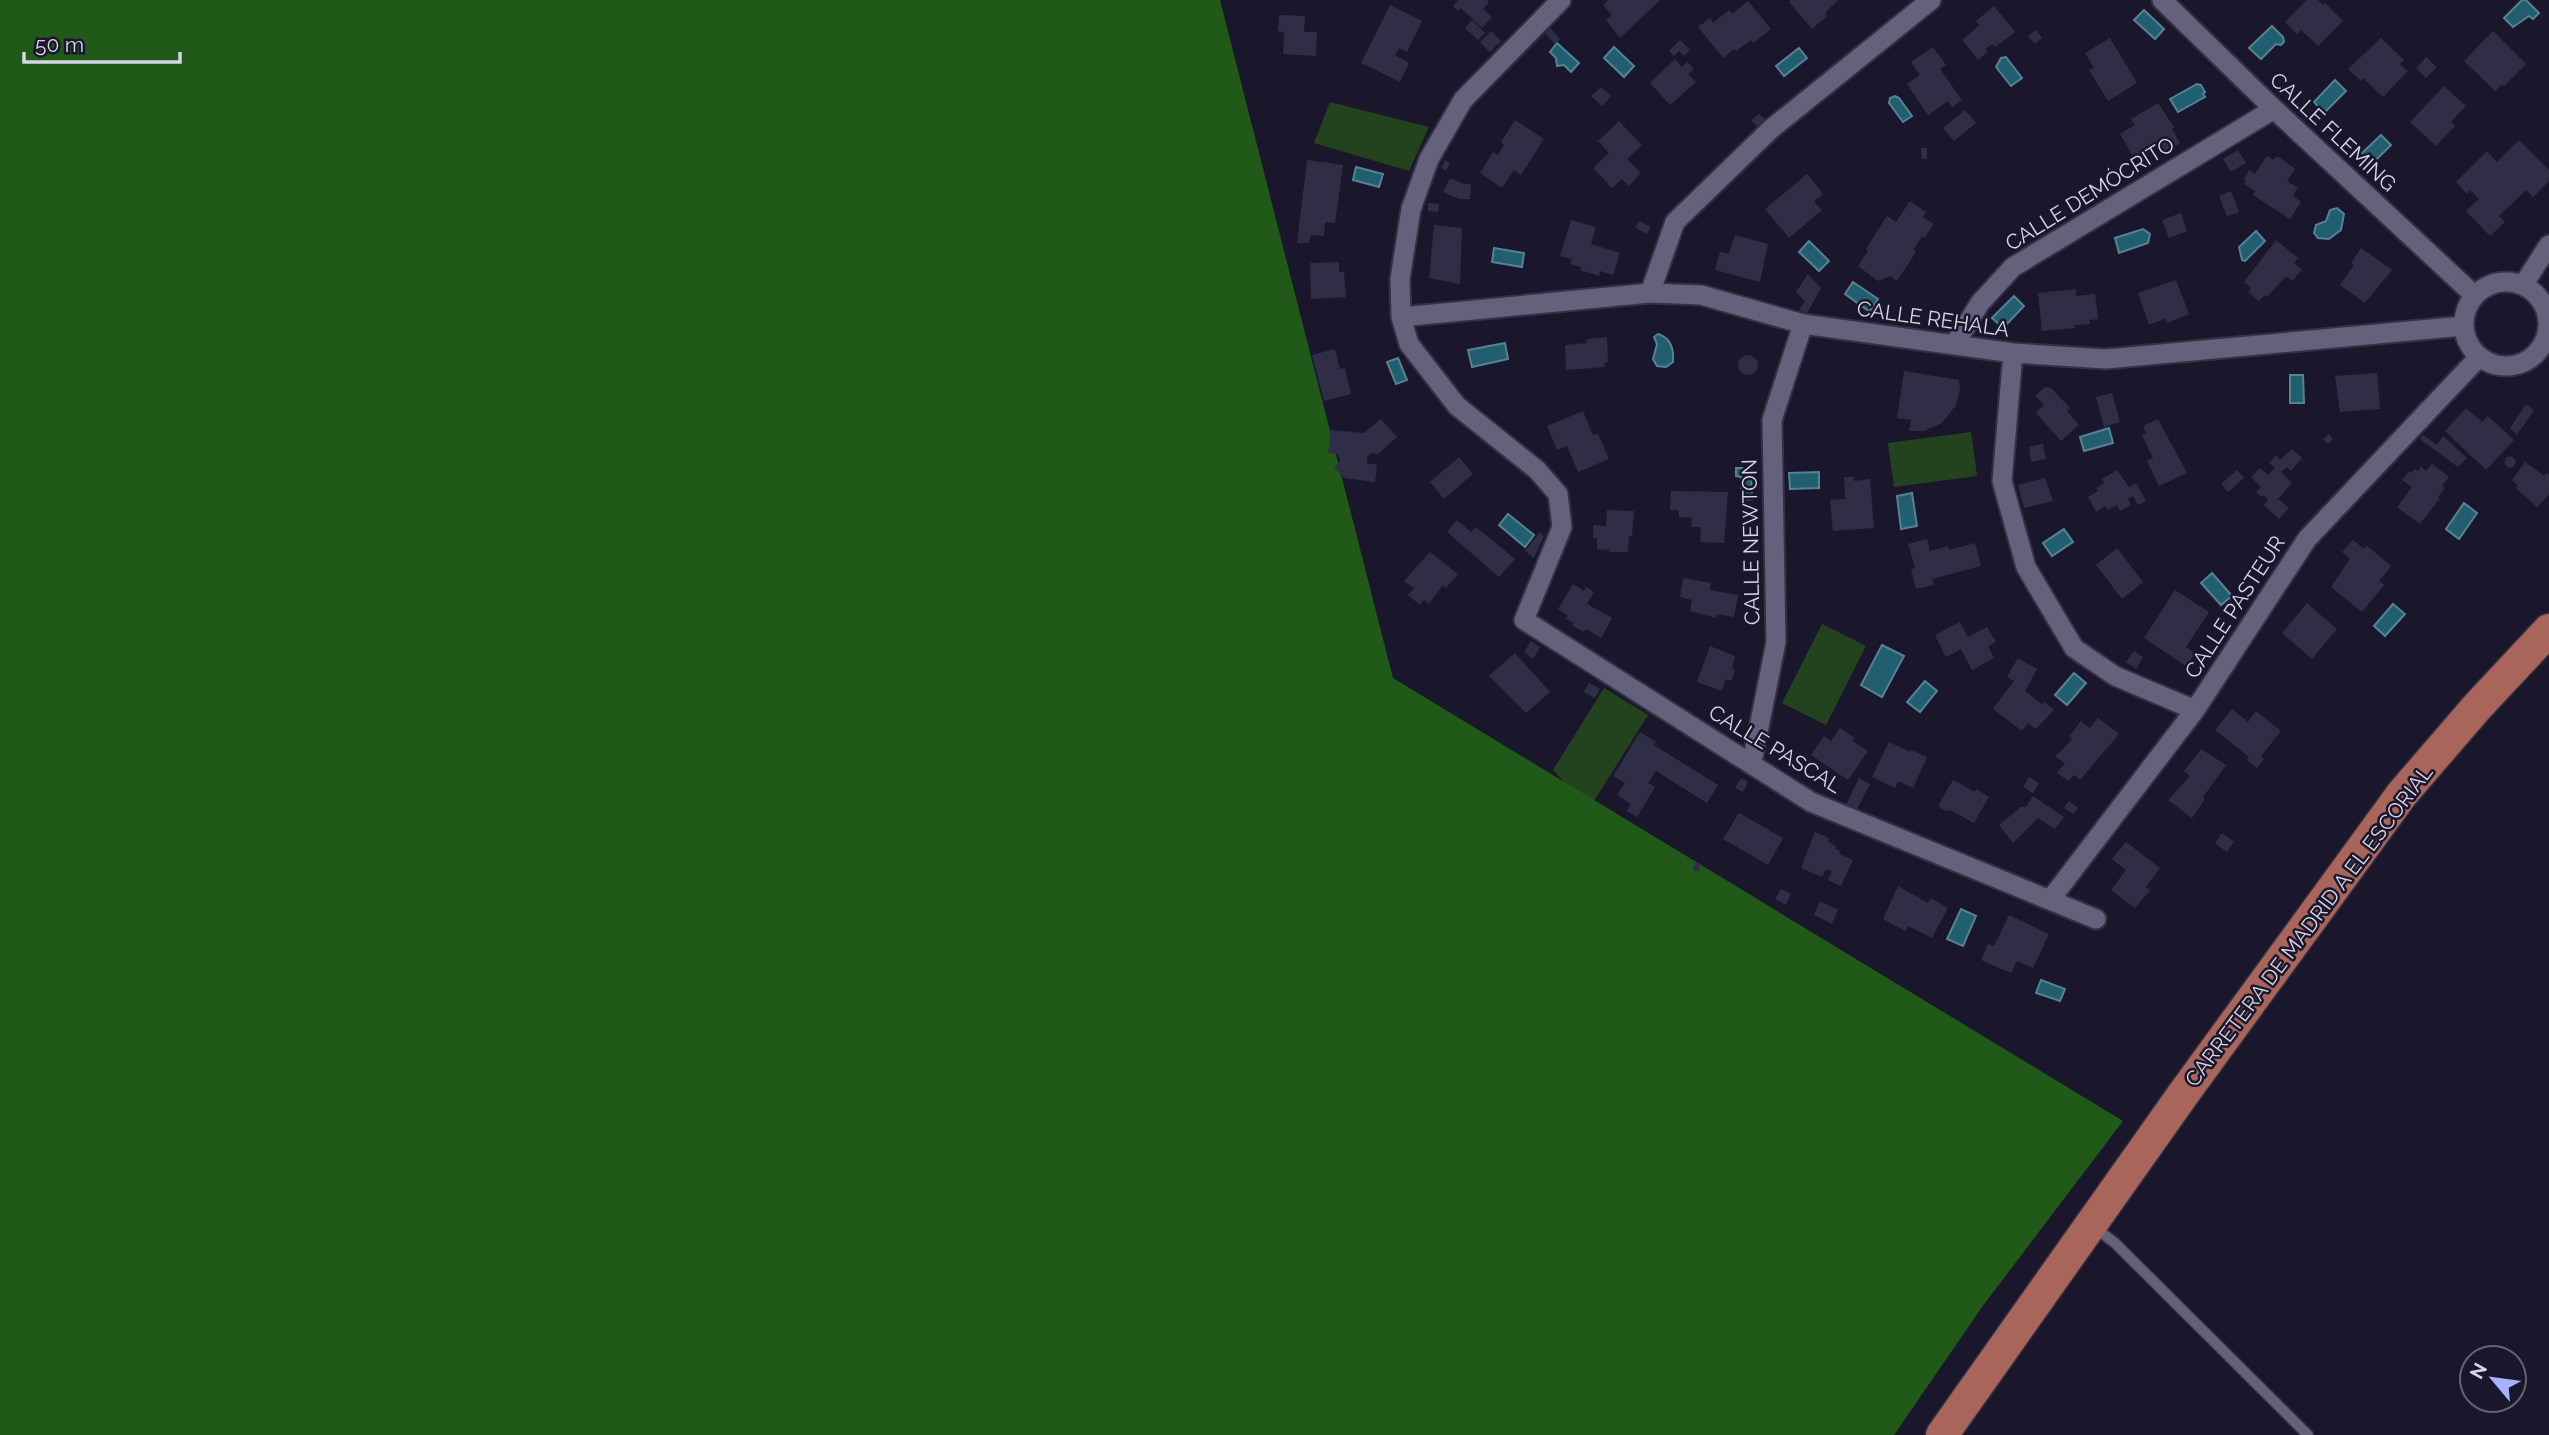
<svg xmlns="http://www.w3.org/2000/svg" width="2549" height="1435" font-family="Raleway,sans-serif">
  <rect width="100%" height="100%" fill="#1a172d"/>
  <!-- green -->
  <path fill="#23431e" d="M1330,102L1429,127L1409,171L1314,143Z
    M1971,432L1977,476L1894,487L1888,443Z
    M1822,624L1866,646L1826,725L1782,703Z
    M1604,688L1648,715L1589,809L1553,770Z"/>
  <!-- forest -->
  <path fill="#205918" d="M0,0H1220L1393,678L2123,1121L1982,1307L1894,1435H0Z"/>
  <!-- water -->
  <path fill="#215e70" stroke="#578293" stroke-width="2" d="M2522,0H2526L2539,13L2533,19L2529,16L2513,27L2504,18Z
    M2144,10L2164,29L2155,39L2134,20Z
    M2272,26L2283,37L2284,42L2281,45L2276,44L2261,59L2249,48Z
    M1557,43L1579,63L1571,72L1564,65L1557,66L1556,58L1550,52Z
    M1614,47L1634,66L1624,77L1604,58Z
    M1799,48L1807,58L1784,76L1776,66Z
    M2006,57L2022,78L2011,86L1996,67L2001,58Z
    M2335,80L2346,91L2324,113L2314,102Z
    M2197,84L2201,85L2205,92L2203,94L2205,97L2178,112L2170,99Z
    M1895,96L1899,98L1912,116L1903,122L1889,103L1890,98Z
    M2381,135L2391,145L2370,166L2359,156Z
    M1356,167L1383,174L1379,187L1353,180Z
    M2337,208L2344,214L2341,230L2329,239L2318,238L2314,233L2316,225L2326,221L2330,210Z
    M2143,229L2150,234L2148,243L2119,253L2115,238Z
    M2256,231L2265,241L2245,261L2242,260L2239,247Z
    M1809,241L1829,261L1819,271L1799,252Z
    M1494,248L1524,253L1522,267L1492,262Z
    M1853,282L1878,299L1870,312L1845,294Z
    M2014,296L2024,306L2003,328L1992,318Z
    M1658,334C1671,338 1674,349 1673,362L1666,367L1657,366L1653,359L1657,344L1654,337Z
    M1505,343L1508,359L1472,367L1468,350Z
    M1398,358L1407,380L1396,384L1387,362Z
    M2290,375H2303L2304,403H2290Z
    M2109,428L2113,443L2084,451L2080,437Z
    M1736,468H1751L1752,499L1742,500L1741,477L1736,476Z
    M1819,472V488L1790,489L1789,473Z
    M1912,493L1917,526L1901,529L1897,496Z
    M2464,503L2477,513L2459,539L2446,529Z
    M1508,514L1534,535L1525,547L1499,525Z
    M2064,529L2073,542L2052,556L2043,543Z
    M2212,573L2232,596L2221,605L2201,583Z
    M2393,604L2405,614L2385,636L2374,626Z
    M1882,645L1904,656L1882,697L1861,685Z
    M2074,673L2086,683L2067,705L2055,695Z
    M1925,681L1937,691L1920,712L1907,702Z
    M1961,909L1976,916L1963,946L1947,939Z
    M2041,980L2065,989L2060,1001L2036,993Z"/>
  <!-- building -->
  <path fill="#302e46" d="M1458,0H1487L1489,2L1483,9L1492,17L1482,28L1461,8L1458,11L1453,6Z
    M1608,0H1660L1620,38L1606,20L1612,15L1603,5Z
    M1791,0H1838L1825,13L1827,16L1812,29L1789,2Z
    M2307,0H2318L2323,5L2325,3L2343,21L2318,46L2301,30L2297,34L2285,22Z
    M1748,1L1771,29L1753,43L1751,40L1736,51L1734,49L1723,58L1698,27L1710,18L1713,23L1729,10L1732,14Z
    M1390,5L1422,21L1407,52L1399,48L1395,55L1409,63L1400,82L1361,63Z
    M1994,6L2015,32L1995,47L1992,44L1985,49L1988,52L1978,60L1962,40L1980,25L1976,21Z
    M1279,15L1305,16L1304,32H1317L1316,56L1283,54L1284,32L1278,31Z
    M1472,20L1485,33L1478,40L1465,28Z
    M1550,28L1560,39L1555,44L1545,33Z
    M2036,30L2042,38L2035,44L2028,36Z
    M1491,31L1501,41L1490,52L1480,42Z
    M2493,31L2526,64L2504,86L2502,84L2495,91L2464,61Z
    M2110,38L2137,83L2108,101L2089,70L2094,68L2085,53Z
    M2381,38L2404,60L2400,64L2408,71L2383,97L2363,78L2361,81L2348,69Z
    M1680,40L1690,50L1684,56L1679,51L1674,56L1669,51Z
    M1933,47L1946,65L1940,69L1962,100L1952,107L1948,101L1928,115L1907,84L1920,75L1911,62Z
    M2426,57L2437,67L2426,78L2416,68Z
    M1675,59L1682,67L1687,62L1694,69L1688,74L1696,82L1670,105L1650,83Z
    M2444,86L2466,106L2451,122L2455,126L2436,146L2410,122Z
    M1601,87L1611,96L1602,106L1591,96Z
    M2158,103L2174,127L2172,129L2180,143L2164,152L2160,145L2135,160L2120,134L2135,125L2131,119Z
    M1965,110L1976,123L1954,141L1943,128Z
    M1759,114L1767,121L1758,128L1751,120Z
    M1515,120L1544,139L1521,175L1514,170L1502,188L1480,173L1493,152L1498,155L1504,145L1501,142Z
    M1619,121L1642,145L1627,159L1641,173L1629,186L1622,179L1612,188L1593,168L1609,153L1598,141Z
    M2519,140L2549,170V181L2533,197L2526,190L2499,216L2505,222L2490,236L2466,211L2479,199L2470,190L2467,194L2456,182L2487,151L2497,162Z
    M1921,148H1927V159H1922Z
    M2238,150L2246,163L2231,172L2223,159Z
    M2267,156L2274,160L2275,157H2279L2295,169L2287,181L2298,188L2293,196L2301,202L2290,219L2253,195L2255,191L2244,184L2246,181L2244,179L2249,170L2255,174Z
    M1307,160L1343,165L1335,223L1325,222L1324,236L1311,235L1309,243H1297Z
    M1445,160L1450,163L1446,171L1441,168Z
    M1807,174L1823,194L1814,201L1822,210L1789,238L1765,209Z
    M1450,178L1464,184H1471L1470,199H1459L1443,192Z
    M2231,191L2239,212L2227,216L2219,196Z
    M1910,201L1926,212L1923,217L1934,224L1924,238L1922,236L1913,250L1916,252L1897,281L1890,276L1878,281L1858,266L1868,251L1866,249L1887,216L1896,222Z
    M1428,203L1439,204L1438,212L1428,211Z
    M2181,213L2187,231L2169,238L2162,220Z
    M1571,220L1596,227L1591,244L1620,253L1613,275L1600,271L1599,276L1580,270L1581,267L1570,264L1572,259L1560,256Z
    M1639,221L1651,227L1647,234L1635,228Z
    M1434,225L1462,228L1460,284L1429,278Z
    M1735,235L1768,244L1760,282L1715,270L1720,252L1729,254Z
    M2276,240L2298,258L2294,263L2302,270L2292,281L2286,276L2267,297L2265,295L2259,301L2248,292L2251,288L2244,282Z
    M2361,248L2392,270L2365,303L2340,285L2354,265L2351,263Z
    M1339,262V272H1344L1346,297L1311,299L1310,263Z
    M1808,274L1821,288L1807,313L1799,310L1805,301L1796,292Z
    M2176,280L2189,314L2167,323L2166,318L2149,325L2138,293Z
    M2076,289V296L2095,294L2098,319L2089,320L2090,324L2075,325V328L2042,331L2038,293Z
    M1607,337L1608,362L1604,363L1605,367L1566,370L1565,345L1587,343V339Z
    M1335,349L1340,369L1345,368L1351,394L1324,401L1312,355Z
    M1738 365a10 10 0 1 1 20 0a10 10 0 1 1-20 0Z
    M1904,371L1959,380L1960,390L1956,405L1942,423L1924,431H1909L1911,420L1897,418Z
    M2377,373L2380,409L2340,412L2335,376Z
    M2045,387L2051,388L2070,408L2067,411L2079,425L2061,441L2036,413L2044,405L2035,396Z
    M2112,393L2120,422L2104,427L2096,397Z
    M2526,404L2534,410L2517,435L2510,428Z
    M2466,408L2482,422L2488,416L2514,440L2486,470L2445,431Z
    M1583,411L1593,435L1598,434L1609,459L1578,472L1567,446L1557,450L1547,426Z
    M1381,419L1397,437L1378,454L1372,453L1367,456V463L1377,465L1375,482L1344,478L1334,467L1340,461L1338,454L1328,453L1331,430L1364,433Z
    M2158,419L2187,473L2159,486L2147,461L2153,458L2142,435L2146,433L2143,426Z
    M2329,434L2333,439L2328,444L2323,439Z
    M2423,435L2437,445L2443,436L2467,458L2458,467L2420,439Z
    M2043,444L2046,459L2031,462L2029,447Z
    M2292,449L2302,458L2291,471L2287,467L2281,472L2292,483L2278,499L2289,508L2279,519L2264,505L2268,499L2264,495L2261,497L2256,492L2261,487L2251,477L2260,468L2268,475L2275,468L2269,463L2276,455L2280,460Z
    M2504.5 462a5.5 5.5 0 1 1 11 0a5.5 5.5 0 1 1-11 0Z
    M1459,457L1473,474L1444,499L1430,482Z
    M2525,462L2544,476L2547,473L2549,475V494L2537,507L2516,488L2518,486L2512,480Z
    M2432,464L2449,477L2442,486L2445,488L2438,497L2440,498L2420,524L2397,507L2412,487L2402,480L2409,471L2411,473L2415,469L2418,471L2421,466L2426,471Z
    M2117,470L2129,487L2136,483L2146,501L2138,505L2133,496L2128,499L2131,505L2120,511L2117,505L2108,510L2105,506L2096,512L2088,497L2098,491L2096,488L2104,483L2102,479Z
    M2237,470L2244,478L2228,492L2221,484Z
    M1844,477H1854V481L1870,479L1874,528L1833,531L1830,500L1845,499Z
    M2045,478L2053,501L2024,508L2018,485Z
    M1671,491L1728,492L1724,543L1700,542L1701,527H1691L1692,518L1679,517V510H1670Z
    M1607,510L1634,511L1632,536H1629L1628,552H1609V550L1597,549V538H1593V525L1606,526Z
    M1457,520L1471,532L1476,527L1515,559L1499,577L1447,532Z
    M1540,532L1544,536L1534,558L1525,551Z
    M1927,539L1930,551L1948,546L1949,550L1975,543L1981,566L1932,579L1934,585L1916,589L1911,569L1915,568L1908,544Z
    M2353,540L2364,549L2366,545L2391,566L2379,581L2384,585L2362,612L2331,587L2350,559L2342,552Z
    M2117,548L2143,582L2122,599L2096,565Z
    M1430,552L1458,574L1446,588L1443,585L1429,604L1424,600L1420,605L1408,595L1414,588L1404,581Z
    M1683,578L1711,583L1710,590L1738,595L1734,617L1717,614L1716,618L1690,611L1692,600L1680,597Z
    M1573,584L1584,591L1586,587L1594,592L1587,604L1612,618L1601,638L1586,629L1584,632L1572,626L1574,623L1566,619L1568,616L1558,609Z
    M2175,590L2209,612L2186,647L2195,653L2186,666L2144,638Z
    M2307,603L2337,629L2312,659L2282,633Z
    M1960,622L1968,637L1987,627L1996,642L1988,646L1994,658L1972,670L1961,649L1946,657L1935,635Z
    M1531,641L1540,647L1533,659L1524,652Z
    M1710,646L1735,656L1732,668L1735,670L1731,681L1726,679L1721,691L1697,682Z
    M2134,651L2143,657L2136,669L2126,662Z
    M1515,653L1550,692L1526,713L1489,676Z
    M2018,658L2037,669L2025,691L2043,705L2044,702L2054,710L2036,729L2028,723L2022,731L1993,709L2014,681L2007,677Z
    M1589,683L1600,689L1595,698L1584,692Z
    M2232,709L2248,722L2256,711L2281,731L2261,756L2264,759L2257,768L2247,760L2249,757L2215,730Z
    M2098,718L2119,734L2080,780L2074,775L2069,781L2057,773L2065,763L2055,757L2072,739L2069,737L2081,721L2090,728Z
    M1840,728L1855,738L1852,741L1868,751L1848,780L1811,755L1824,736L1831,741Z
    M1640,732L1656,742L1654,745L1718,785L1707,803L1656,771L1648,783L1655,787L1637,817L1627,811L1631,804L1617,795L1625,783L1613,776Z
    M1889,742L1910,752L1911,750L1927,757L1913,788L1898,781L1895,788L1872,777Z
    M2201,749L2226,765L2203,797L2205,799L2192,818L2168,800L2190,776L2184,771Z
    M2029,777L2039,783L2033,793L2023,787Z
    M1741,778L1748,782L1743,792L1735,788Z
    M1859,778L1870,784L1857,809L1846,805Z
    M1953,780L1975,792L1976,789L1989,797L1974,823L1950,810L1947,811L1940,808L1939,804Z
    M2033,796L2064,817L2055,829L2038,818L2013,843L1999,825L2021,807H2026Z
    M2069,801L2078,808L2074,814L2064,808Z
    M1739,813L1783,838L1768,865L1723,839Z
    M1815,832L1829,838L1828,842L1836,846L1835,849L1840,851L1839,854L1853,860L1841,886L1828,880L1832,871L1826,869L1822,877L1801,868Z
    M2222,833L2234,842L2227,852L2215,843Z
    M2126,842L2160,868L2146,887L2150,890L2135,908L2111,890L2126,870L2112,859Z
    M1694,863H1700L1699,871H1693Z
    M1898,886L1928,903L1931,898L1948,908L1932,938L1908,926L1905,931L1883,919Z
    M1781,889L1791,894L1786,905L1775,899Z
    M1820,901L1838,910L1832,924L1814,915Z
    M2009,915L2049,934L2033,968L2017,961L2011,973L1981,960L1988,944L1994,946Z"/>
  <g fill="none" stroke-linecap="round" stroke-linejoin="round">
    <defs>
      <path id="service" d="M2094,1227L2115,1243L2308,1435"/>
      <path id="minor" d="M1561,0L1463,100L1429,159L1411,209L1400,279L1401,317L1409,344L1457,406L1537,470L1558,494L1562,527L1524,620L1811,802L2096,919
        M2162,0L2274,109L2474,295
        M2464 324a42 42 0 1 1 84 0a42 42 0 1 1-84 0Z
        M2523,285L2549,245
        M1650,293L1675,222L1771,129L1931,0
        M1401,317L1650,293L1701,295L1803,324L2013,353L2106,359L2463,326
        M1954,345L1980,303L2013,267L2274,109
        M2013,353L2002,481L2026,567L2074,648L2115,676L2195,710
        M1752,762L1776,642L1772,420L1803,324
        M2050,900L2195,710L2307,539L2479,357"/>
      <path id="trunk" d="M1942,1435L2184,1093L2402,794L2477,707L2549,630"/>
    </defs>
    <!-- service casing -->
    <use href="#service" stroke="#343143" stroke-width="13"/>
    <!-- minor casing -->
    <use href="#minor" stroke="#343143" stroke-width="23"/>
    <!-- trunk casing -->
    <use href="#trunk" stroke="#343143" stroke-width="35"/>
    <!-- service -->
    <use href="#service" stroke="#63617c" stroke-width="10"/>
    <!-- minor -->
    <use href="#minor" stroke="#63617c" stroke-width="19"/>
    <!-- trunk -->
    <use href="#trunk" stroke="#aa655a" stroke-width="32"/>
  </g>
  <g text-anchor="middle" stroke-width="5" stroke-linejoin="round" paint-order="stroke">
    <!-- street labels -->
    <g font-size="21" fill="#d6d6e5" stroke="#1a172d">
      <text transform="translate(2333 132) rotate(43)" y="7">CALLE FLEMING</text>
      <text transform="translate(2090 194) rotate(-32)" y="7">CALLE DEMÓCRITO</text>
      <text transform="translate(1933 319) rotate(8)" y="7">CALLE REHALA</text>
      <text transform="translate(1751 542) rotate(-91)" y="7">CALLE NEWTON</text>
      <text transform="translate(2235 607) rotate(-57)" y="7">CALLE PASTEUR</text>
      <text transform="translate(1775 749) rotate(31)" y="7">CALLE PASCAL</text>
      <text transform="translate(2309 926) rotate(-53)" y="7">CARRETERA DE MADRID A EL ESCORIAL</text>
    </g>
  </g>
  <!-- north arrow -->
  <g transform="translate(2493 1379) rotate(299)"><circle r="33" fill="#1a172d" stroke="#656377" stroke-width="2"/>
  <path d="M0-5L12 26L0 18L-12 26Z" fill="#a7b1fc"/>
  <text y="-10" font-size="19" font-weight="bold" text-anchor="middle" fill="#d6d6e5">N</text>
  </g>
  <!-- scale -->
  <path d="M24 52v10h156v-10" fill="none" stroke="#d6d6e5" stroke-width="3.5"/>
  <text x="35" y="52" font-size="21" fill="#d6d6e5" stroke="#1a172d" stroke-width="5" paint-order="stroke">50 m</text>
</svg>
